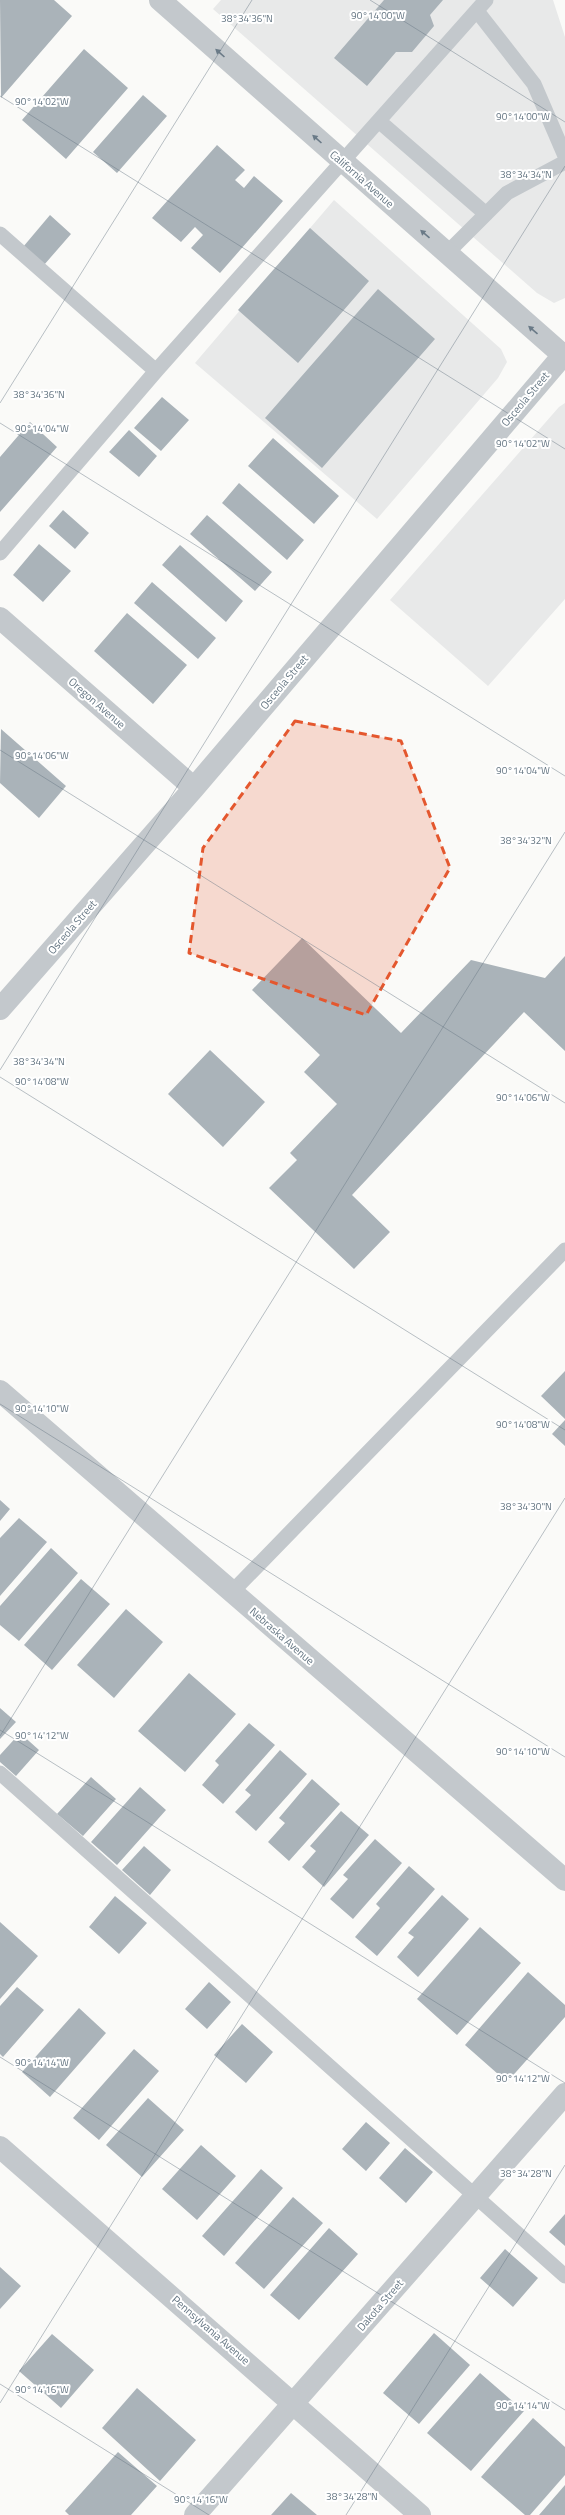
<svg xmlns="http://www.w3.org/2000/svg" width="565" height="2515" font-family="'Titillium Web',sans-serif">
  <rect width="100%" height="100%" fill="#fafaf8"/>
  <!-- built -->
  <path fill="#e8e9e9" d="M221,0H553L565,37V298L554,303L537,293L213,9Z
    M334,200L501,349L507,362L498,378L377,519L195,363Z
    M565,403V599L488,686L390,600L559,407Z"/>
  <!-- building -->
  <path fill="#aab3b9" d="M0,0H54L72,16L1,98Z
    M384,0H443L430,15L434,26L412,52H396L367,86L334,58Z
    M84,49L128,88L66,159L22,120Z
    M143,95L167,116L117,173L93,152Z
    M217,145L245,170L235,180L244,188L254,176L283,201L220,273L191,248L203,235L195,227L181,242L152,218Z
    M50,215L71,234L44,265L23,247Z
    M310,228L369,281L298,363L238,310Z
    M378,289L435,339L322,468L265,418Z
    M162,397L189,420L161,451L134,428Z
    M30,422L57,447L0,512V457Z
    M129,430L157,456L139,477L109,452Z
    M273,438L339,496L314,524L248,466Z
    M239,483L304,540L287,560L222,503Z
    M63,510L89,533L75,549L49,526Z
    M207,515L272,572L255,591L190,534Z
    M39,544L71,571L43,602L13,575Z
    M180,545L243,601L226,622L162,565Z
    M152,582L216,638L198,659L134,603Z
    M127,613L187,665L153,704L94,651Z
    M1,729L66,786L39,818L0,783Z
    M302,938L401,1033L471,960L545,978L565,956V1051L524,1012L352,1195L390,1232L354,1269L269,1188L297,1160L290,1153L337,1104L304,1072L320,1055L252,990Z
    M210,1050L265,1102L223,1147L168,1094Z
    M565,1371V1419L541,1396Z
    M565,1420V1446L552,1434Z
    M0,1500L10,1509L0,1521Z
    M19,1518L47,1542L0,1596V1538Z
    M51,1548L78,1573L19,1641L0,1625V1606Z
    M81,1579L110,1604L52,1670L24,1645Z
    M126,1609L163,1642L114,1698L77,1665Z
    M189,1673L236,1714L185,1772L138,1731Z
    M0,1708L16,1722L0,1739Z
    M249,1723L275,1745L223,1804L202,1785L219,1765L215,1761Z
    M20,1733L39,1750L16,1776L0,1762V1755Z
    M280,1750L307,1774L256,1831L235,1812L251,1795L245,1790Z
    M91,1777L116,1799L83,1836L57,1814Z
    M312,1779L340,1804L289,1861L268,1842L285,1823L279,1818Z
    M140,1787L166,1810L117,1865L91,1842Z
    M341,1811L369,1835L324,1887L302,1867L316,1851L310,1846Z
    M375,1839L402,1863L353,1919L330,1899L348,1879L343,1875Z
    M144,1846L171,1870L150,1895L122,1870Z
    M409,1866L435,1889L377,1956L355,1937L380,1908L376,1904Z
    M442,1895L469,1919L418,1977L397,1957L414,1937L408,1933Z
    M115,1896L147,1923L119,1954L89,1927Z
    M0,1922L38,1956L0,1999Z
    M480,1927L521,1963L457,2035L417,1999Z
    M528,1972L565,2005V2017L507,2082L465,2045Z
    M209,1982L231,2002L207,2029L185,2009Z
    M17,1987L44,2010L3,2057L0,2054V2006Z
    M79,2008L106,2033L50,2097L22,2072Z
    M242,2024L273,2052L246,2083L214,2055Z
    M134,2049L159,2071L99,2140L73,2118Z
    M148,2098L184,2130L142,2177L106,2145Z
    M366,2122L390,2143L366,2171L342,2149Z
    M201,2145L236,2176L197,2220L162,2189Z
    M405,2148L433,2172L406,2203L379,2178Z
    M261,2169L283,2188L224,2256L202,2236Z
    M293,2197L323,2223L264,2289L235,2263Z
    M565,2214V2246L549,2232Z
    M329,2228L358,2254L299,2320L270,2295Z
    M505,2249L538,2278L513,2307L480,2278Z
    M0,2267L21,2286L0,2309Z
    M434,2333L470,2365L419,2424L383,2393Z
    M52,2334L94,2370L61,2408L19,2371Z
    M480,2373L524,2411L471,2471L427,2433Z
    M137,2388L196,2440L160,2481L102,2428Z
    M533,2418L565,2447V2475L530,2515H525L481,2477Z
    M118,2452L157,2486L131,2515H69L65,2511Z
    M565,2485V2515H539Z
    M291,2493L317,2515H271Z"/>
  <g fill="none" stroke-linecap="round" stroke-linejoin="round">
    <!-- service -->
    <path stroke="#c3c8cc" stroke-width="15" d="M477,11L534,84L565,156
      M380,122L486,214
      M0,234L156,371
      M447,253L507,193L565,162
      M0,553L156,371L486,0
      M232,1592L565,1250
      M0,1773L565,2276"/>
    <!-- minor -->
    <path stroke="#c3c8cc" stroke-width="22" d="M160,0L565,357
      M0,618L194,788
      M0,1009L194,788L565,353
      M0,1391L565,1880
      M0,2147L420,2515
      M195,2515L565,2094"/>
  </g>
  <!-- one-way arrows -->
  <defs><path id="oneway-solid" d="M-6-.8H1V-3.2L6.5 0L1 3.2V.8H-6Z"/></defs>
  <g fill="#6a7a87">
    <use href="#oneway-solid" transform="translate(220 53) rotate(-138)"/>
    <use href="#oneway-solid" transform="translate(317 139) rotate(-138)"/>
    <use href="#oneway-solid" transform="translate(425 234) rotate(-139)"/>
    <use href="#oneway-solid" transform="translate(533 330) rotate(-139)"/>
  </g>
  <!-- marked area -->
  <path fill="#e4572e" fill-opacity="0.2" stroke="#e4572e" stroke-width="3" stroke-dasharray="8 5" stroke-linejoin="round" d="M295,721L401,741L450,868L366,1015L189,953L203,848Z"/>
  <!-- ticks -->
  <path fill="none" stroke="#657683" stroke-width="1" stroke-opacity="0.45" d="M370,0L565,122M0,96L565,449M0,403L252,0M0,423L565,776M0,750L565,1103M0,1070L565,166M0,1077L565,1430M0,1404L565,1757M0,1730L565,2083M0,1736L565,832M0,2057L565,2410M0,2384L209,2515M0,2403L565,1498M346,2515L565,2165"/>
  <g text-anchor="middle" stroke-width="4" stroke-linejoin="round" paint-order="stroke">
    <!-- street labels -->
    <g font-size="11" fill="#657683" stroke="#fff">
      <text transform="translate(362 179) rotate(41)" y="4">California Avenue</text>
      <text transform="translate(525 399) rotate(-50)" y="4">Osceola Street</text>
      <text transform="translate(284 682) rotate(-50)" y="4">Osceola Street</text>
      <text transform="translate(97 703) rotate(41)" y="4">Oregon Avenue</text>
      <text transform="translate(72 927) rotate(-49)" y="4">Osceola Street</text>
      <text transform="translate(282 1636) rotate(41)" y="4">Nebraska Avenue</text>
      <text transform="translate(380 2305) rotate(-49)" y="4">Dakota Street</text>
      <text transform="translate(211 2330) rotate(41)" y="4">Pennsylvania Avenue</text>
    </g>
  </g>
  <g font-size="10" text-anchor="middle" fill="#657683" stroke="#fff" stroke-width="4" stroke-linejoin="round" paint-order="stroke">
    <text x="378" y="19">90°14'00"W</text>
    <text x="247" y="22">38°34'36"N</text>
    <text x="42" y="105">90°14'02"W</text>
    <text x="523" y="120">90°14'00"W</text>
    <text x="526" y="178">38°34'34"N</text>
    <text x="39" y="398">38°34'36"N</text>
    <text x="42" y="432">90°14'04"W</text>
    <text x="523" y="447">90°14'02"W</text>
    <text x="42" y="759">90°14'06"W</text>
    <text x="523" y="774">90°14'04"W</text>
    <text x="526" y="844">38°34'32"N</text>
    <text x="39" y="1065">38°34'34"N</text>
    <text x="42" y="1085">90°14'08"W</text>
    <text x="523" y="1101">90°14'06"W</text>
    <text x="42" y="1412">90°14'10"W</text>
    <text x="523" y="1428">90°14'08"W</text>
    <text x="526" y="1510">38°34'30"N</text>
    <text x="42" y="1739">90°14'12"W</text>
    <text x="523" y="1755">90°14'10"W</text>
    <text x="42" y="2066">90°14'14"W</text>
    <text x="523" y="2082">90°14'12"W</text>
    <text x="526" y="2177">38°34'28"N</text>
    <text x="42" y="2393">90°14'16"W</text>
    <text x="523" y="2409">90°14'14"W</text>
    <text x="352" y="2500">38°34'28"N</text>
    <text x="201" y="2503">90°14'16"W</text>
  </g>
</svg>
